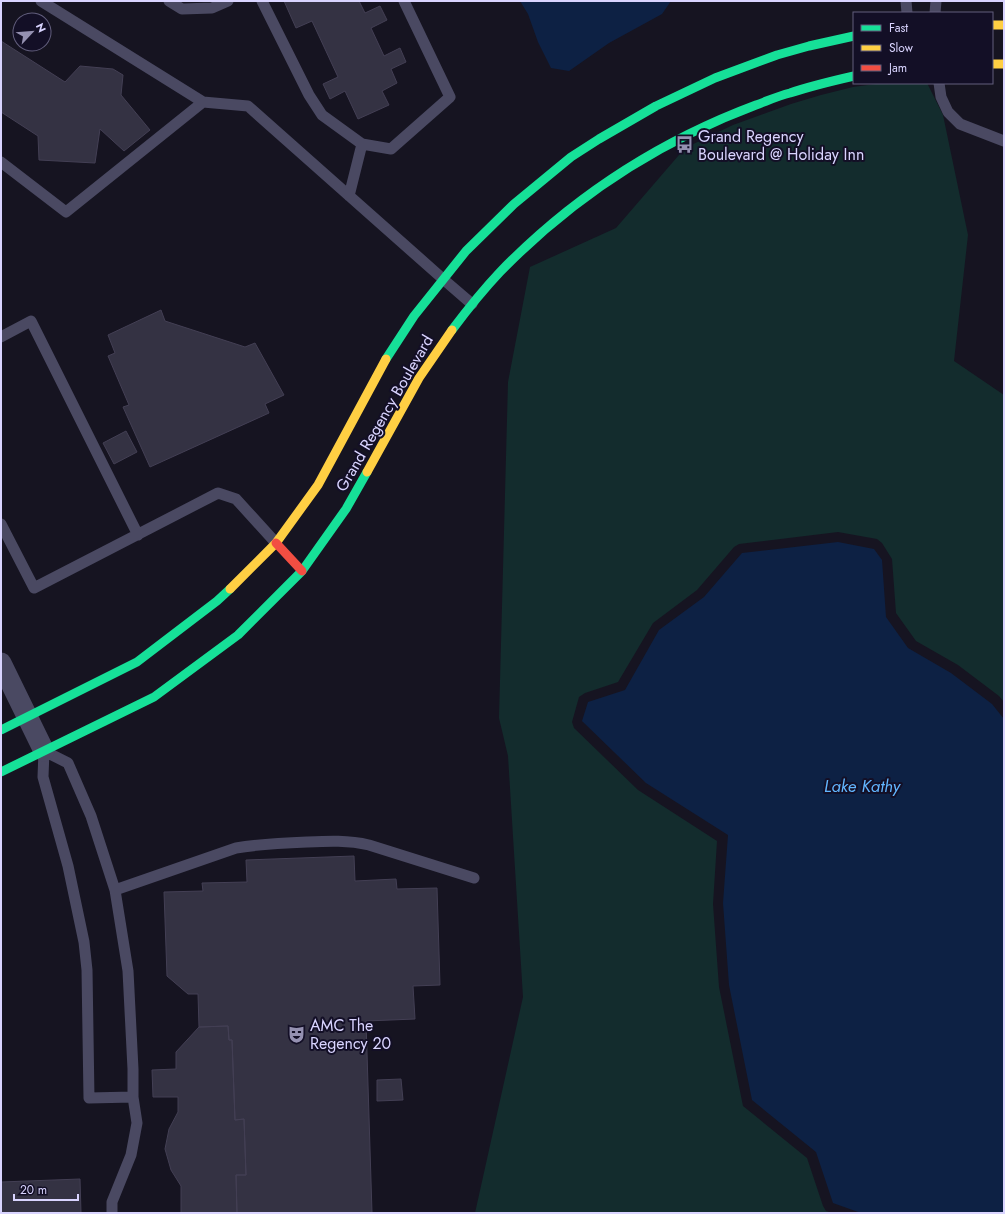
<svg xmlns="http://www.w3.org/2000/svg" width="1005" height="1214" font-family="Jost,sans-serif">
  <rect width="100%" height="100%" fill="#161421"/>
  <!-- green -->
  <path fill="#132c2d" d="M883,83H927L943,115L968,235L954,361L1004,395V702L999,696L958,665L916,641L896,613L892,559L882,543L877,539L838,532L739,544L734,547L697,590L653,623L618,682L585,693L579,697L572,722L574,728L638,790L717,841L713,904L719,987L743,1106L807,1158L823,1206L826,1211L832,1213H475L523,997L508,756L499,718L508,382L530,267L616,228L685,148L733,125L791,104L821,95L853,87Z"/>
  <!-- water -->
  <path fill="#0d2144" d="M520,1H671L662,14L609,43L569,71L551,68L538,42L528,14Z
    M838,542L874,549L882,560L886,617L908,648L951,673L992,704L1004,719V1213H861L833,1203L816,1152L752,1100L729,985L723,903L728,835L646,783L582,721L588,702L625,690L659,630L704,597L742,553Z"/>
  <!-- building -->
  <path fill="#343243" stroke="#433f54" d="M284,1H359L365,13L380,6L387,20L371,28L384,56L400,48L406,62L391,69L397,83L382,91L389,105L358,119L345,91L330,99L323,84L338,77L312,21L296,28Z
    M1,41L65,82L80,66L113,69L123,75L121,95L150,130L124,151L100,129L95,163L39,160L38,136L1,112Z
    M161,310L165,321L245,347L255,343L284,395L265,404L269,413L150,467L123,407L129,405L108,356L115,353L108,335Z
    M126,431L137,452L114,464L103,443Z
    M354,856L355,881L396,879L397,889L437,888L440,985L413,986L415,1019L366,1021L372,1213H237L236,1175H246L244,1119L235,1120L232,1040H229L228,1026L199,1027L198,994H188L167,976L164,892L203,891L202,883L247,882L246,860Z
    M228,1026L229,1040H232L235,1120L244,1119L246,1175H236L237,1213H181V1186L171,1170L165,1149L169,1129L178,1112V1097H153L152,1070L176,1069V1052L199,1027Z
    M401,1079L403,1100L377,1101V1080Z
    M80,1179L81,1213H1V1182Z"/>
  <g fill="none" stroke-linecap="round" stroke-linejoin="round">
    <!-- lane -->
    <path stroke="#4a4962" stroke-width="11" d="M41,1L203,102L248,106L443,279L472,304
      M169,1L182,9L212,8L228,1
      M262,1L309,95L322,115L362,144L349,196
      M906,1L907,13
      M935,13L936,1
      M939,83L941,97L948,112L960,124L1004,141
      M362,144L391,149L450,97L404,1
      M1,162L66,212L203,102
      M1,337L31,321L138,535
      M1,524L34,588L218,493L236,499L276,543
      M44,751L68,763L91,816L115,890L128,971L133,1069V1097L89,1098L87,970L84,942L68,866L43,777Z
      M115,890L236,848C259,844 283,843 307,842C328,841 348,840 369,845L474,878
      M112,1213V1202L131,1155L137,1123L133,1097"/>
    <!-- street -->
    <path stroke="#4a4962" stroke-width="21" d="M1,663L44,751"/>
    <!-- fast -->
    <path stroke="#16e098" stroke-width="9" d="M452,330C467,310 483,290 500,272C574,196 657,142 756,105C767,101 778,96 790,93C811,86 832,81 854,76
      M386,359L414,316L466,251L514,204L571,157L599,139L656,106L715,78L777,55L809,46L854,36
      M1,730L137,662L217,601L230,589
      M1,772L154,697L238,635L302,571L346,509L367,472"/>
    <!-- slow -->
    <path stroke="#ffcf43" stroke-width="9" d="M992,25H1004
      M992,64H1004
      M367,472L419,378L452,330
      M230,589L276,543L318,485L386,359"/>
    <!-- jam -->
    <path stroke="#f24e42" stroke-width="9" d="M276,543L302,571"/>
  </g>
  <!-- icons -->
  <defs>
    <symbol id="bus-bare" viewBox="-9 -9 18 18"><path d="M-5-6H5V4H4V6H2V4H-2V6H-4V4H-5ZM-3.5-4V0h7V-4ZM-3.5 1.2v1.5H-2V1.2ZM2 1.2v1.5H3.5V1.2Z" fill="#9591b1" stroke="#130f26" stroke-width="2.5" paint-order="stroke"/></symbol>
    <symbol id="theatre-bare" viewBox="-9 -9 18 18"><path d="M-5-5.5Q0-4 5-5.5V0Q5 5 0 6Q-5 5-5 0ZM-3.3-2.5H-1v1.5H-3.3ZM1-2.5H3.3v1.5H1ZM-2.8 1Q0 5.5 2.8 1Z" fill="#9591b1" stroke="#130f26" stroke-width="2.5" paint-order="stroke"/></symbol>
  </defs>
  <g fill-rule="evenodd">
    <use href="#bus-bare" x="672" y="132" width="25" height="25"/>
    <use href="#theatre-bare" x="284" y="1022" width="25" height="25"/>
  </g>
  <g text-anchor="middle" stroke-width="4" stroke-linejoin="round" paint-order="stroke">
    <!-- poi labels -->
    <g font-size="16" fill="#d9d4ff" stroke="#130f26" text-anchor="start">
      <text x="698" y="142">Grand Regency<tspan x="698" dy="18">Boulevard @ Holiday Inn</tspan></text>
      <text x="310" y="1031">AMC The<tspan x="310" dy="18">Regency 20</tspan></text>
    </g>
    <!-- street labels -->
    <g font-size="16" fill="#d9d4ff" stroke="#130f26">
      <text transform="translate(384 413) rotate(-60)" y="6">Grand Regency Boulevard</text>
    </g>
    <!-- water labels -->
    <g font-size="17" font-style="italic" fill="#62b6ff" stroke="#130f26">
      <text x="862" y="792">Lake Kathy</text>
    </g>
  </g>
  <!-- border -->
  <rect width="1005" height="1214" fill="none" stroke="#d9d4ff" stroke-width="4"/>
  <!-- legend -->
  <rect x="853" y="12" width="140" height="72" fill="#130f26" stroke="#625e7d"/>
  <rect x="861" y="25" width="20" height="6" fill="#16e098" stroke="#625e7d"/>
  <text x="889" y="32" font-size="12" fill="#d9d4ff">Fast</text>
  <rect x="861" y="45" width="20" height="6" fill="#ffcf43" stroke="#625e7d"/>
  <text x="889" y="52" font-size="12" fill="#d9d4ff">Slow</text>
  <rect x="861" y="65" width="20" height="6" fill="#f24e42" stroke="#625e7d"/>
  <text x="889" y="72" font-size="12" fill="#d9d4ff">Jam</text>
  <!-- north arrow -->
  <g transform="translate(32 32) rotate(64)"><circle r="19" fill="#130f26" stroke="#625e7d"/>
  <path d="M0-3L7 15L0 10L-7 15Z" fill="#9591b1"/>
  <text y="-6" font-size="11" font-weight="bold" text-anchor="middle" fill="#d9d4ff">N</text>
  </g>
  <!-- scale -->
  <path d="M14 1194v6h64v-6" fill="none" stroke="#d9d4ff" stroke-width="2"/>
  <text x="20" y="1194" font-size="12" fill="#d9d4ff" stroke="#130f26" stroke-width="3" paint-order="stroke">20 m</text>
</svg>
